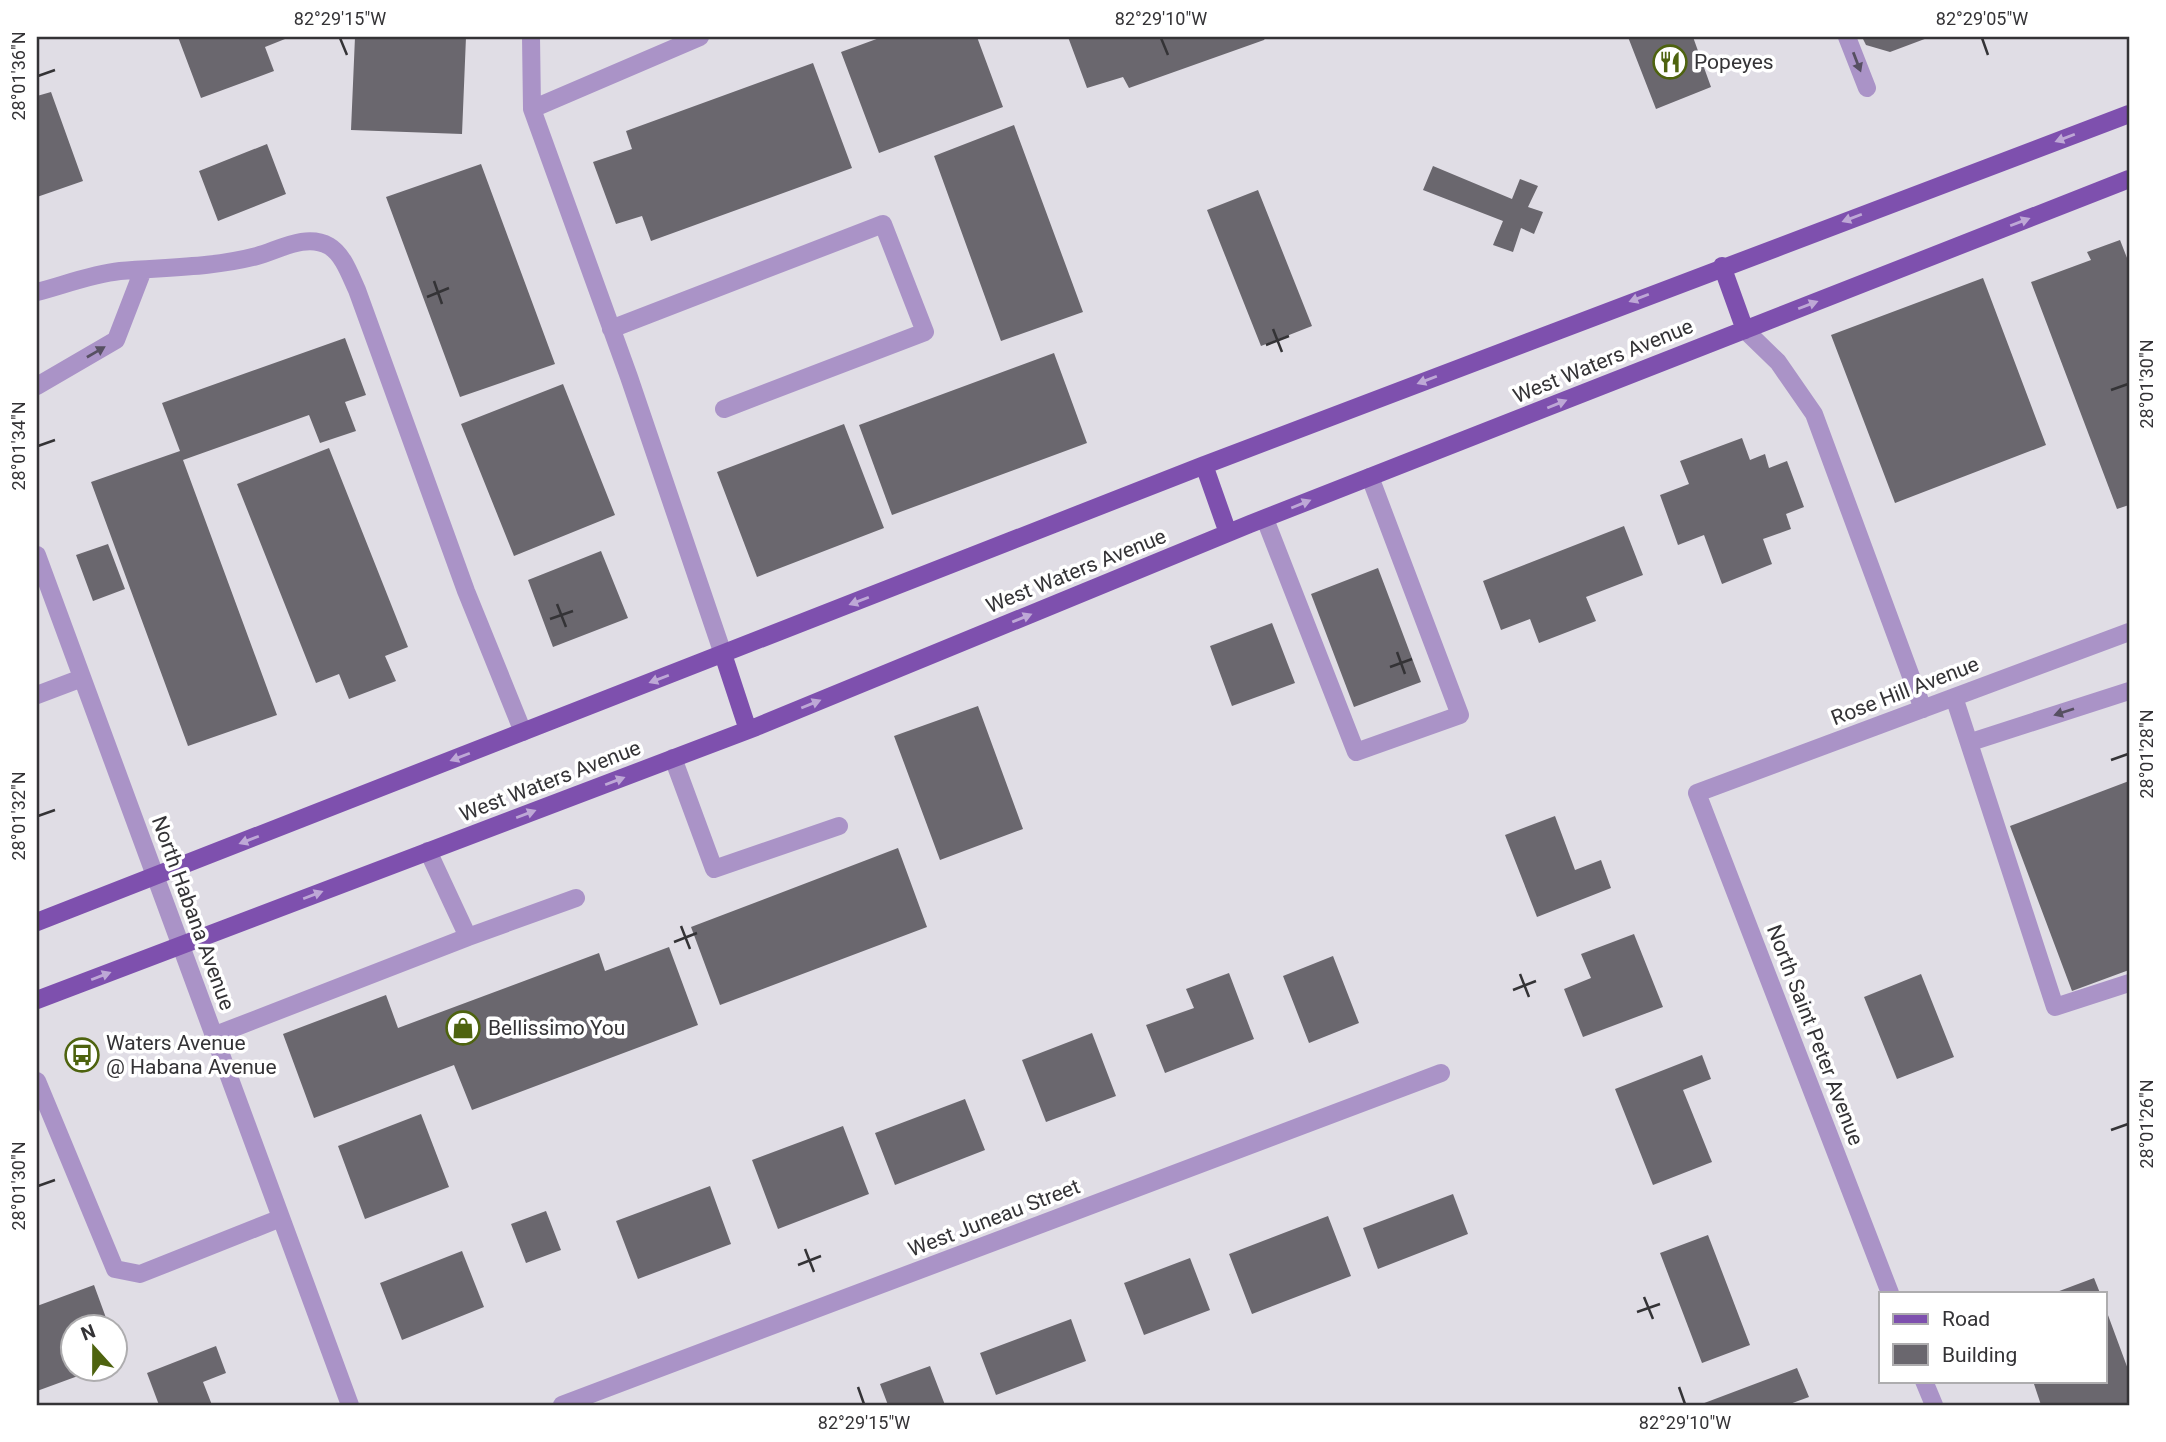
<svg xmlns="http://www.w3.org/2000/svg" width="2166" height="1442" font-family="Roboto,sans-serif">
  <rect width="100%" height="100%" fill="#e0dde5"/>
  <!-- building -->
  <path fill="#6a676e" d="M178,37H290L265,47L274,71L201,98Z
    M355,37H466L462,134L351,130Z
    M882,37H977L1003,107L879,153L841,52Z
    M1068,37H1266L1264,40L1129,88L1123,77L1087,88Z
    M1628,37H1693L1711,87L1656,109Z
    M1862,37H1930L1890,52L1866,45Z
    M813,63L852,168L651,241L642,216L616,224L593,162L632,149L626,131Z
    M51,92L83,181L37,197V96Z
    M1014,125L1083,312L1001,341L934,156Z
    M267,144L286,194L218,221L199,171Z
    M481,164L555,364L460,397L386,197Z
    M1433,166L1512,199L1520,179L1538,186L1528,207L1543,212L1534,234L1521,228L1513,252L1493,245L1503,221L1423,190Z
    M1258,190L1312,326L1261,346L1207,210Z
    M2120,240L2129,263V505L2117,509L2031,282L2091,260L2087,252Z
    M1983,278L2046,445L1895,503L1831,335Z
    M345,338L366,395L345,402L356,431L320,443L309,415L183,460L277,715L188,746L91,482L180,451L162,403Z
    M1054,353L1087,443L892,515L859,425Z
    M563,384L615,515L514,556L461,424Z
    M844,424L884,528L757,577L717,472Z
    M1742,438L1750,460L1765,454L1769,468L1787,461L1804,507L1786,514L1791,529L1763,539L1772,564L1722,584L1704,535L1678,545L1660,495L1689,484L1680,461Z
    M329,448L408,647L385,656L396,681L349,699L339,674L316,683L237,484Z
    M1624,526L1643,575L1586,597L1596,621L1539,643L1530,619L1501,630L1483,581Z
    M108,544L125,589L93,601L76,555Z
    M601,551L628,618L553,647L528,580Z
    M1378,568L1421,682L1354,707L1311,594Z
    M1272,623L1295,683L1232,706L1210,646Z
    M978,706L1023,829L940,860L894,736Z
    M2129,781V970L2072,991L2010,826Z
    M1555,816L1575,870L1601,860L1611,888L1537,917L1505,835Z
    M898,848L927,927L720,1005L691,927Z
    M1634,934L1663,1007L1583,1037L1564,989L1591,978L1581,954Z
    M669,947L698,1025L472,1110L454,1065L314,1118L283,1034L386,995L398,1028L599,953L605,971Z
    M1333,956L1359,1023L1309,1043L1283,976Z
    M1229,973L1254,1039L1165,1073L1146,1025L1194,1008L1186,989Z
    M1921,974L1954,1057L1897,1079L1864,997Z
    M1092,1033L1116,1096L1046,1122L1022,1060Z
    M1702,1055L1711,1079L1683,1090L1712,1162L1653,1185L1615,1089Z
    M965,1099L985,1150L895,1185L875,1133Z
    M421,1114L449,1187L365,1219L338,1146Z
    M843,1126L869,1194L778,1229L752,1160Z
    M710,1186L731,1244L638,1279L616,1221Z
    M1453,1194L1468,1234L1378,1269L1363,1228Z
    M546,1211L561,1250L526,1263L511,1224Z
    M1328,1216L1351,1276L1252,1314L1229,1254Z
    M1708,1235L1750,1345L1702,1363L1660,1253Z
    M462,1251L484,1307L402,1340L380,1283Z
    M1190,1258L1210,1310L1144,1335L1124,1283Z
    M2094,1278L2100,1293H2054Z
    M94,1285L109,1326H74V1368L97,1369L37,1391V1306Z
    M2105,1307L2129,1372V1405H2041L2033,1381H2105Z
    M1071,1319L1086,1361L996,1395L980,1353Z
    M216,1346L226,1373L203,1382L212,1405H159L147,1373Z
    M930,1366L945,1405H888L880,1384Z
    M1797,1368L1809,1397L1787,1405H1699Z"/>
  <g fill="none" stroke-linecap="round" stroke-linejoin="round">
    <!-- minor -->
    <path stroke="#aa93c7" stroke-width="18" d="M531,37L532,109L629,377L723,654
      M1847,37L1867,88
      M532,109L700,37
      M37,292C64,285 92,274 120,271C166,267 211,268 257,256C279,250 306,233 329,246C343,254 350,275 357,290L466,591L523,732
      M611,329L883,224L925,332L724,409
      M1745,330L1778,362L1814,414L1923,709
      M37,386L116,340L143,270
      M1265,519L1356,752L1460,715L1370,477
      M37,555L350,1405
      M37,695L82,678
      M1954,697L2055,1007L2129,983
      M1971,742L2129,691
      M673,758L714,869L839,826
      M428,851L468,937L576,898
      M213,1036L468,937
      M37,1081L115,1269L140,1274L281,1218
      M1890,1293L1697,793L2129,632
      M1924,1381L1934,1405
      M562,1405L1441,1073"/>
    <!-- major -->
    <path stroke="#7e50ae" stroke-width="18" d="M1722,266L1745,330
      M1204,465L1228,533
      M723,654L748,730
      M37,922L1202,466L2129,114
      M37,1000L756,727L1250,524L2129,179"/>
  </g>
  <!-- one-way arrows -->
  <defs><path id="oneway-solid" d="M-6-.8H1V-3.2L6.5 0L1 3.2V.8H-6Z" transform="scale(1.75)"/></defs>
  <g fill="#575062">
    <use href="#oneway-solid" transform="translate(1857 62) rotate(69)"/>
    <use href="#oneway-solid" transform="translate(96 352) rotate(-30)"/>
    <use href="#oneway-solid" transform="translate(2064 712) rotate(162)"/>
  </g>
  <g fill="#bea8d6">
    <use href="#oneway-solid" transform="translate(2065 138) rotate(159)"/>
    <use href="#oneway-solid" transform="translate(1852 218) rotate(159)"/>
    <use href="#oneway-solid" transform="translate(2020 222) rotate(-21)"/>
    <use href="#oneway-solid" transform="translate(1639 298) rotate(159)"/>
    <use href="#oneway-solid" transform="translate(1808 305) rotate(-21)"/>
    <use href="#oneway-solid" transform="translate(1427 380) rotate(159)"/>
    <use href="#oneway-solid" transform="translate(1557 404) rotate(-22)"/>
    <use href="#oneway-solid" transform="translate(1301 504) rotate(-22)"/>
    <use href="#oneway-solid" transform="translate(859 601) rotate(159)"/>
    <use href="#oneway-solid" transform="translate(1022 618) rotate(-22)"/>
    <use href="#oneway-solid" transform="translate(659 679) rotate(159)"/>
    <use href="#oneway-solid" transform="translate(811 704) rotate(-22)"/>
    <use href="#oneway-solid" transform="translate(460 757) rotate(159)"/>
    <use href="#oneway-solid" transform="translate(615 781) rotate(-21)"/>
    <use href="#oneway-solid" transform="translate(526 814) rotate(-21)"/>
    <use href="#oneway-solid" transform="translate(249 840) rotate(159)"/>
    <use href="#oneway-solid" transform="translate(313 895) rotate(-21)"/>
    <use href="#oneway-solid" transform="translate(101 976) rotate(-21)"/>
  </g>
  <!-- ticks -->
  <path fill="none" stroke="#343336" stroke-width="2.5" d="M340,38L347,55M1161,38L1168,55M1982,38L1988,55M38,76L55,70M434,281L442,304M427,297L449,288M1273,329L1282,352M1266,345L1289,336M2111,390L2128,384M38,446L55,440M557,604L566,627M550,619L573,611M1397,652L1405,674M1390,667L1412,659M2111,760L2128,754M38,816L55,810M681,926L690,949M674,942L697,933M1520,974L1529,997M1513,990L1536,981M2111,1130L2128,1124M38,1186L55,1180M805,1249L814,1272M798,1265L821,1256M1644,1297L1653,1319M1637,1312L1660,1304M858,1387L864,1404M1679,1387L1685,1404"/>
  <!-- icons -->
  <defs>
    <symbol id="restaurant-ring" viewBox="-11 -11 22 22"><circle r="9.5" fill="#fff" stroke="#4e630f" stroke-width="1.5"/><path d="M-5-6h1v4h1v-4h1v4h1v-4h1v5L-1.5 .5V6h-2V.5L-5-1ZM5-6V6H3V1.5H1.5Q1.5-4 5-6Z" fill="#4e630f"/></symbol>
    <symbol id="shop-ring" viewBox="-11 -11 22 22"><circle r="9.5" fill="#fff" stroke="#4e630f" stroke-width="1.5"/><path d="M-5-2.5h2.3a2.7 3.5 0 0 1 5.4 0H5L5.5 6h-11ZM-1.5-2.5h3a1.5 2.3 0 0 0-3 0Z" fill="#4e630f"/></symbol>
    <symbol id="bus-ring" viewBox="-11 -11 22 22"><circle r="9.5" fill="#fff" stroke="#4e630f" stroke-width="1.5"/><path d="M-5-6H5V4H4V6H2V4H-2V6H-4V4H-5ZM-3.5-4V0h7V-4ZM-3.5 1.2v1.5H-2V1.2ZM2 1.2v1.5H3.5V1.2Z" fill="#4e630f"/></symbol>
  </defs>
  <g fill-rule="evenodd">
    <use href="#restaurant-ring" x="1651" y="43" width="38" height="38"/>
    <use href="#shop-ring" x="444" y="1009" width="38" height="38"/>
    <use href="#bus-ring" x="63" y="1036" width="38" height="38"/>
  </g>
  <g text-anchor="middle" stroke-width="7" stroke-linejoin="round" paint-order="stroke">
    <!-- poi labels -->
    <g font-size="21" fill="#343336" stroke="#fff" text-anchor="start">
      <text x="1694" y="69">Popeyes</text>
      <text x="488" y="1035">Bellissimo You</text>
      <text x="106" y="1050">Waters Avenue<tspan x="106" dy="24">@ Habana Avenue</tspan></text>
    </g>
    <!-- street labels -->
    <g font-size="21" fill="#343336" stroke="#fff">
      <text transform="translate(1603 361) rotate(-22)" y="7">West Waters Avenue</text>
      <text transform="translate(1076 571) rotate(-22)" y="7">West Waters Avenue</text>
      <text transform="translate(1905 691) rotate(-21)" y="7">Rose Hill Avenue</text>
      <text transform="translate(550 781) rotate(-21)" y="7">West Waters Avenue</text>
      <text transform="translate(193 913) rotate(70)" y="7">North Habana Avenue</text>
      <text transform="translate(1815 1035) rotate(69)" y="7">North Saint Peter Avenue</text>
      <text transform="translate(994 1218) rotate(-21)" y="7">West Juneau Street</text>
    </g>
  </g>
  <!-- border -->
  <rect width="2166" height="1442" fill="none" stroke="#ffffff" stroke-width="77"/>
  <!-- legend -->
  <rect x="1879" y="1292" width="228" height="91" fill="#ffffff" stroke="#aeadaf" stroke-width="2"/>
  <rect x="1893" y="1314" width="35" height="10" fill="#7e50ae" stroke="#aeadaf" stroke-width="2"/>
  <text x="1942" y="1326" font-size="21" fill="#343336">Road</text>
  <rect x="1893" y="1344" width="35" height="21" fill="#6a676e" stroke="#aeadaf" stroke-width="2"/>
  <text x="1942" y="1362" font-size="21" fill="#343336">Building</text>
  <!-- north arrow -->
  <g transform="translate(94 1348) rotate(339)"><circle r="33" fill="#ffffff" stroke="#aeadaf" stroke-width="2"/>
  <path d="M0-5L12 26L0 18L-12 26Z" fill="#4e630f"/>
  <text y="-10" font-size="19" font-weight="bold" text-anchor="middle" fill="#343336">N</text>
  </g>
  <rect x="38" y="38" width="2090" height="1366" fill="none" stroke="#343336" stroke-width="2.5"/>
  <g font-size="18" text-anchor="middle" fill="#343336">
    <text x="340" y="25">82°29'15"W</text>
    <text x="1161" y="25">82°29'10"W</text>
    <text x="1982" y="25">82°29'05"W</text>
    <text transform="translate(19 76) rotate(-90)" y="6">28°01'36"N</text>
    <text transform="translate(2147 384) rotate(-90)" y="6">28°01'30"N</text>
    <text transform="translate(19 446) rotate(-90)" y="6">28°01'34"N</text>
    <text transform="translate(2147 754) rotate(-90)" y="6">28°01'28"N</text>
    <text transform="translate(19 816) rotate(-90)" y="6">28°01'32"N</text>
    <text transform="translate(2147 1124) rotate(-90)" y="6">28°01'26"N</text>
    <text transform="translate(19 1186) rotate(-90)" y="6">28°01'30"N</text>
    <text x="864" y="1429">82°29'15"W</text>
    <text x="1685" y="1429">82°29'10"W</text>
  </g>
</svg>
